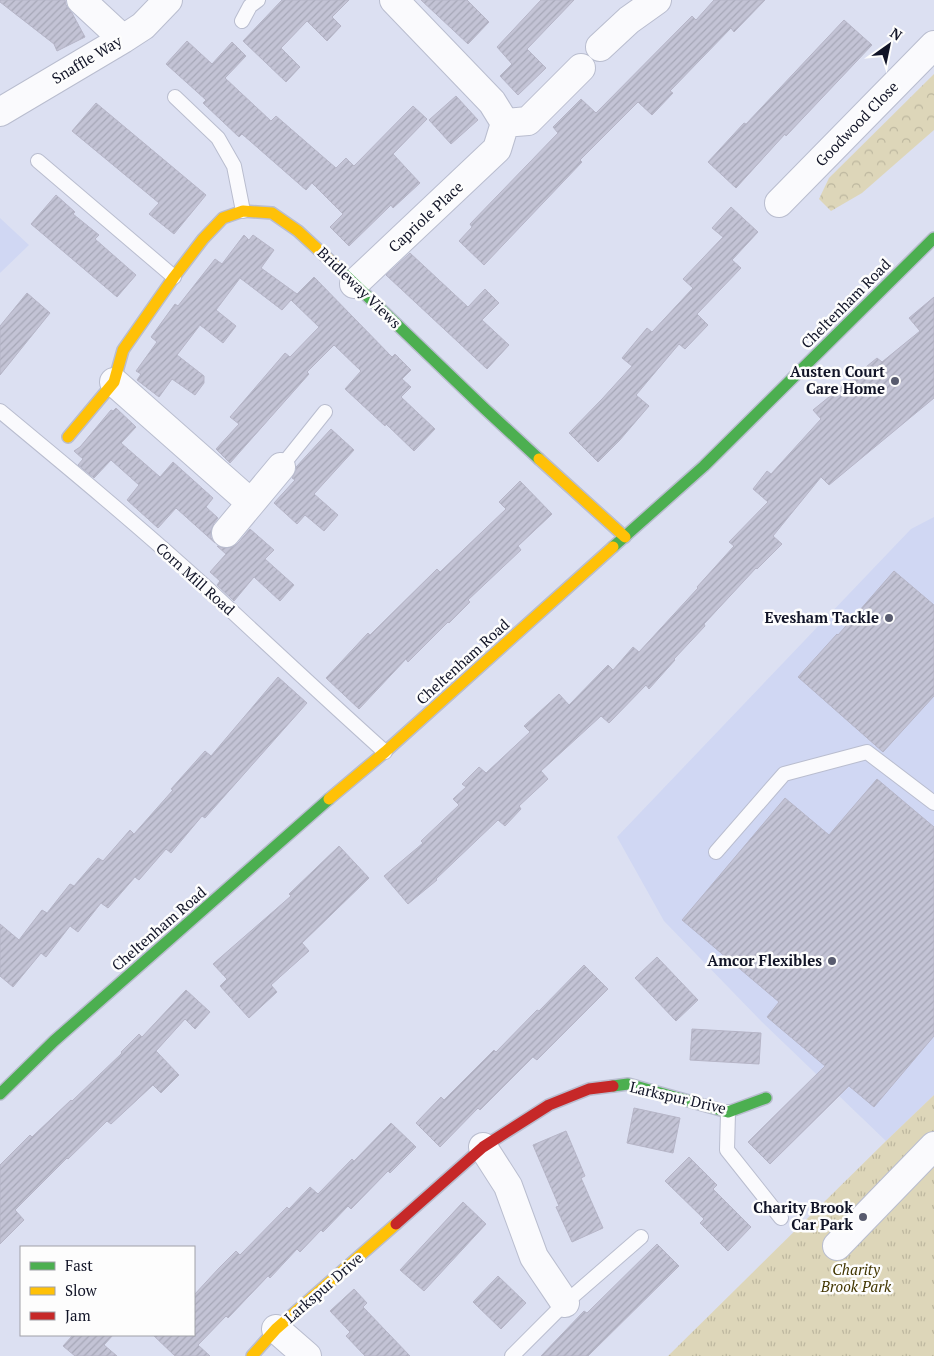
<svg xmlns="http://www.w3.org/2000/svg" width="934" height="1356" font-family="'PT Serif',serif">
  <defs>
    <pattern id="forest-crowns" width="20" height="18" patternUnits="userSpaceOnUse" patternTransform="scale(1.25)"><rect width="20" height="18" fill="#ddd6b9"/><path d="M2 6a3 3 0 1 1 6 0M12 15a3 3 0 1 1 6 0" fill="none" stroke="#bdb79f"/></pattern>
    <pattern id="park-tufts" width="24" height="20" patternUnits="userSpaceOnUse" patternTransform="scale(1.25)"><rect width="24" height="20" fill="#ddd6b9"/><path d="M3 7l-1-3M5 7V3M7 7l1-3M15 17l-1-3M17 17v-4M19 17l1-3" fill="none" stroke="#bdb79f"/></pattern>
    <pattern id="building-hatch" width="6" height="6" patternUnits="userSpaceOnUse" patternTransform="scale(1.25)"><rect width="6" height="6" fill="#c3c3d5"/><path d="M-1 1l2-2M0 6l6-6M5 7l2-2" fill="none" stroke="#a6a7b7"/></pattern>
  </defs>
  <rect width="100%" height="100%" fill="#dce0f2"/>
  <!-- built -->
  <path fill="#d0d7f3" d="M0,218L29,245L0,273Z
    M934,517V1095L886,1141L762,1022L664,921L617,837L911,529Z"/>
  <!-- forest -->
  <path fill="url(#forest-crowns)" d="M934,74V130L862,193L831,211L819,199L829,178Z"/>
  <!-- park -->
  <path fill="url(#park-tufts)" d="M934,1095V1356H668L886,1141Z"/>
  <!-- building -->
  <path fill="url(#building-hatch)" stroke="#b6b5c7" d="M0,0H65L66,5L72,13L85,37L57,51L54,44L0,2Z
    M282,0H349L332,17L341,26L327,41L307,21L281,48L300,67L286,82L243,41Z
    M421,0H467L489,22L468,44Z
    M541,0H574L527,49L546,68L518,95L500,76L512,64L497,47Z
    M714,0H765L734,32L731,28L670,91L673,93L652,115L638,102L580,160L582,162L484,265L459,241L472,227L470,224L558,133L553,127L581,99L596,113L692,16L696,20Z
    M844,20L872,45L786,136L785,134L736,188L708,162L744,123L746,124Z
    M187,41L212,64L232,42L246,56L225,78L271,121L276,116L336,168L346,158L354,166L413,106L427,119L393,154L420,183L393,208L391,205L349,246L330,227L343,214L312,183L306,190L242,134L239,137L203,103L206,100L166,64Z
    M456,96L478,120L451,144L429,120Z
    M96,103L206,195L174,234L149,214L159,203L72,131Z
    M56,195L75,212L73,214L99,235L95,239L136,275L117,297L31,224Z
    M731,207L758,232L732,260L741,268L697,314L708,325L685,349L679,344L636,395L649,406L619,441L598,462L569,433L602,399L632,366L622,358L647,328L652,332L693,288L683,279L723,237L712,228Z
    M244,235L249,240L253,235L274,250L261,268L297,294L314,277L392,357L395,354L411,370L402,379L411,387L401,397L435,429L414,451L386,424L385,426L345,389L361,371L334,345L307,372L309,374L230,463L216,449L239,424L230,417L285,353L290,357L319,327L291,300L282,310L240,278L216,310L236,326L223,343L200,325L177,355L204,376V383L195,395L172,379L159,397L137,380L141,374L136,371L157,342L151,337L175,304L178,306L215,259L222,264Z
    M410,253L468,307L485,289L499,303L482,320L509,345L487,369L386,275Z
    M27,293L50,313L0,375V326Z
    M934,297V398L829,485L821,477L773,536L782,544L757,569L756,568L704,624L705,626L674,659L675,660L649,689L646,685L609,723L601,716L541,771L548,779L519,806L521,809L505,826L498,820L436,879L437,880L408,904L384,876L423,843L421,841L459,805L453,799L466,787L462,784L479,767L486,773L530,732L524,726L559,694L569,705L608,665L613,670L633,647L639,652L698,588L697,587L734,546L729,542L768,502L753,489L767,471L771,474L821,419L813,410L877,358L882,362L920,331L909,318Z
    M116,408L136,427L121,443L160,477L173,462L213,498L206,507L218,518L214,523L211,531V538L215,543L176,508L158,528L127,500L139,485L111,460L94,478L78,465L83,459L74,451L80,447L111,410L113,411Z
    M331,429L354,450L314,494L338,515L324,531L305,515L297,524L274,503L295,480L292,478L296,470V467Z
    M520,481L552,514L518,546L521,550L468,600L470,602L449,623L448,622L408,662L406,659L359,709L326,678L368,633L370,635L437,569L440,572L506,509L499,502Z
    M250,529L274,550L265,559L294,585L280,601L254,577L234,601L217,585L220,581L210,572L226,554L217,546L224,548L232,547L238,543Z
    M894,571L934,605V696L883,752L798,677L837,634L838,635Z
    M278,677L307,703L205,818L202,816L171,853L166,849L139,880L135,877L108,908L101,903L78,932L70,926L46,957L41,953L13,987L0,976V924L19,940L42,910L47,913L70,884L74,886L98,858L103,861L130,830L134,834L173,790L171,789L205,751L211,756Z
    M877,779L934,827V1036L874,1107L849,1086L770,1164L748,1142L825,1066L767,1017L779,1002L682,920L785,798L829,835Z
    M339,846L369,878L302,943L309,951L271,985L277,992L249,1018L220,986L227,979L213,964L291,896L289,894Z
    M657,957L698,1000L676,1021L635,978Z
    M584,965L608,989L537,1060L533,1057L480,1110L478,1108L440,1147L416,1123L441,1097L444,1100L494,1050L496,1052L537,1010L539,1011Z
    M186,990L210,1012L195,1029L185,1019L156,1051L179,1075L161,1093L153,1085L111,1124L107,1121L68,1159L67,1158L15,1210L24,1220L0,1244V1165L30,1135L32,1137L71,1100L72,1101L122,1053L121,1052L139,1034L142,1037Z
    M692,1029L761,1033L759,1064L690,1060Z
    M634,1108L680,1118L673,1153L627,1143Z
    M391,1123L416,1147L390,1173L388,1171L351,1209L348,1206L323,1232L321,1230L300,1252L297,1249L270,1278L268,1276L228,1318L226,1316L198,1345L210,1356H175L153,1335H194V1295L219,1268L236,1251L240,1255L287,1207L289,1209L310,1187L318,1194L352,1159L354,1161Z
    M566,1131L585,1176L581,1178L603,1228L572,1242L556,1207L559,1206L533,1145Z
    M689,1157L717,1185L713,1189L751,1227L728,1251L700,1223L704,1219L665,1181Z
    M463,1202L486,1224L424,1291L400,1270Z
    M657,1244L679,1266L588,1356H541L584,1311L587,1313Z
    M498,1276L526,1303L501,1329L473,1302Z
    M354,1289L367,1303L363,1307L410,1356H365L346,1336L350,1332L330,1311Z
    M73,1335H113L104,1345L117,1356H75L63,1346Z"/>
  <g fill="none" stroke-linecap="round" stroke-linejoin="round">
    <defs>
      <path id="lane" d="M242,21L250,6L258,0
        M175,97L218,138L234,166L243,211
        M38,161L174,277
        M0,411C70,469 140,527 207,588C266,643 325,698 385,752
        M281,467L325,412
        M716,852L784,774L867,752L934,803
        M728,1112L727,1150L781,1218
        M512,1356L565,1303L641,1237"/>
      <path id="street" d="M81,0L123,39
        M600,47L629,20L657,0
        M0,112L123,39L143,26L168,0
        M505,123L528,121L581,68
        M779,203L934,45
        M354,284L497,149L505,123L492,102L394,0
        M114,382L251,503L281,467
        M226,533L251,503
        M483,1147L508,1186L534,1257L565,1303
        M837,1246L934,1146
        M276,1329L307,1356"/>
      <path id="fast" d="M338,268L485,409L539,459
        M613,547L704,466L934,238
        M613,1086L628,1084L728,1112L766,1098
        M0,1094L54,1041L329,799"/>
      <path id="slow" d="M68,437L114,382L123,350L174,277L203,239L223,218L243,211L272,213L298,231L338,268
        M539,459L625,537
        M329,799L385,752L613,547
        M252,1356L276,1329L396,1224"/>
      <path id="jam" d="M396,1224L483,1147L549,1105L589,1089L613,1086"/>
    </defs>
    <!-- lane casing -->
    <use href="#lane" stroke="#b9bdcf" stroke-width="16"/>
    <!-- street casing -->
    <use href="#street" stroke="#b9bdcf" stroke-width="30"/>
    <!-- fast casing -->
    <use href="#fast" stroke="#b9bdcf" stroke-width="14"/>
    <!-- slow casing -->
    <use href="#slow" stroke="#b9bdcf" stroke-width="14"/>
    <!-- jam casing -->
    <use href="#jam" stroke="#b9bdcf" stroke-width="14"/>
    <!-- lane -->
    <use href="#lane" stroke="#fafafd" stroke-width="14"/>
    <!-- street -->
    <use href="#street" stroke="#fafafd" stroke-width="28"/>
    <!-- fast -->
    <use href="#fast" stroke="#4caf50" stroke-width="11"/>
    <!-- slow -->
    <use href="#slow" stroke="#ffc107" stroke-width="11"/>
    <!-- jam -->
    <use href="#jam" stroke="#c62828" stroke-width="11"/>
  </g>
  <!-- markers -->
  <g fill="#585b6e" stroke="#fdfdfd" stroke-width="2">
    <circle cx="895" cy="381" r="5"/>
    <circle cx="889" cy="618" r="5"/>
    <circle cx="832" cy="961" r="5"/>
    <circle cx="863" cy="1217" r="5"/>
  </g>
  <g text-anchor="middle" stroke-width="5" stroke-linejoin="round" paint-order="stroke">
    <!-- street labels -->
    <g font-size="15" fill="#111427" stroke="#fdfdfd">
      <text transform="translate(87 60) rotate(-31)" y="5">Snaffle Way</text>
      <text transform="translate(857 124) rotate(-46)" y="5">Goodwood Close</text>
      <text transform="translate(426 217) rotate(-43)" y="5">Capriole Place</text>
      <text transform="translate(359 288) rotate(44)" y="5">Bridleway Views</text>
      <text transform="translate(846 304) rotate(-45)" y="5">Cheltenham Road</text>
      <text transform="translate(195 579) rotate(42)" y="5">Corn Mill Road</text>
      <text transform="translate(463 662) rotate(-42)" y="5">Cheltenham Road</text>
      <text transform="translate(159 929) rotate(-41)" y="5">Cheltenham Road</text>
      <text transform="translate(678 1098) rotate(13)" y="5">Larkspur Drive</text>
      <text transform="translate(324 1288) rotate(-41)" y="5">Larkspur Drive</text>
    </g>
    <!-- poi labels -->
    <g font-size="15" font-weight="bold" fill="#111427" stroke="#fdfdfd" text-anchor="end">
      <text x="885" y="377">Austen Court<tspan x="885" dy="17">Care Home</tspan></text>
      <text x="879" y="623">Evesham Tackle</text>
      <text x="822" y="966">Amcor Flexibles</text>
      <text x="853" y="1213">Charity Brook<tspan x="853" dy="17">Car Park</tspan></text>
    </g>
    <!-- park labels -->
    <g font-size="15" font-style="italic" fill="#423600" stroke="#fdfdfd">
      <text x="856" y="1275">Charity<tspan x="856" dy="17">Brook Park</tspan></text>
    </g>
  </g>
  <!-- legend -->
  <rect x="20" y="1246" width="175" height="90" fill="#fdfdfd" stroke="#9fa0a7"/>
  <rect x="30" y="1262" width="25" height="8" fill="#4caf50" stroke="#9fa0a7"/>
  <text x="65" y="1271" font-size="15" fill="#111427">Fast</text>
  <rect x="30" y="1287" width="25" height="8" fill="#ffc107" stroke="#9fa0a7"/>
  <text x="65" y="1296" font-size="15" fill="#111427">Slow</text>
  <rect x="30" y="1312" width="25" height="8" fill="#c62828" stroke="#9fa0a7"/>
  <text x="65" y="1321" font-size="15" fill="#111427">Jam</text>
  <!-- north arrow -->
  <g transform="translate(889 45) rotate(33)" stroke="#fdfdfd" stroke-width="4" paint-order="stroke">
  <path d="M0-4L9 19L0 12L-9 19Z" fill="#111427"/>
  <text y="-8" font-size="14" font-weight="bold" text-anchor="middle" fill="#111427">N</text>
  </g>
</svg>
